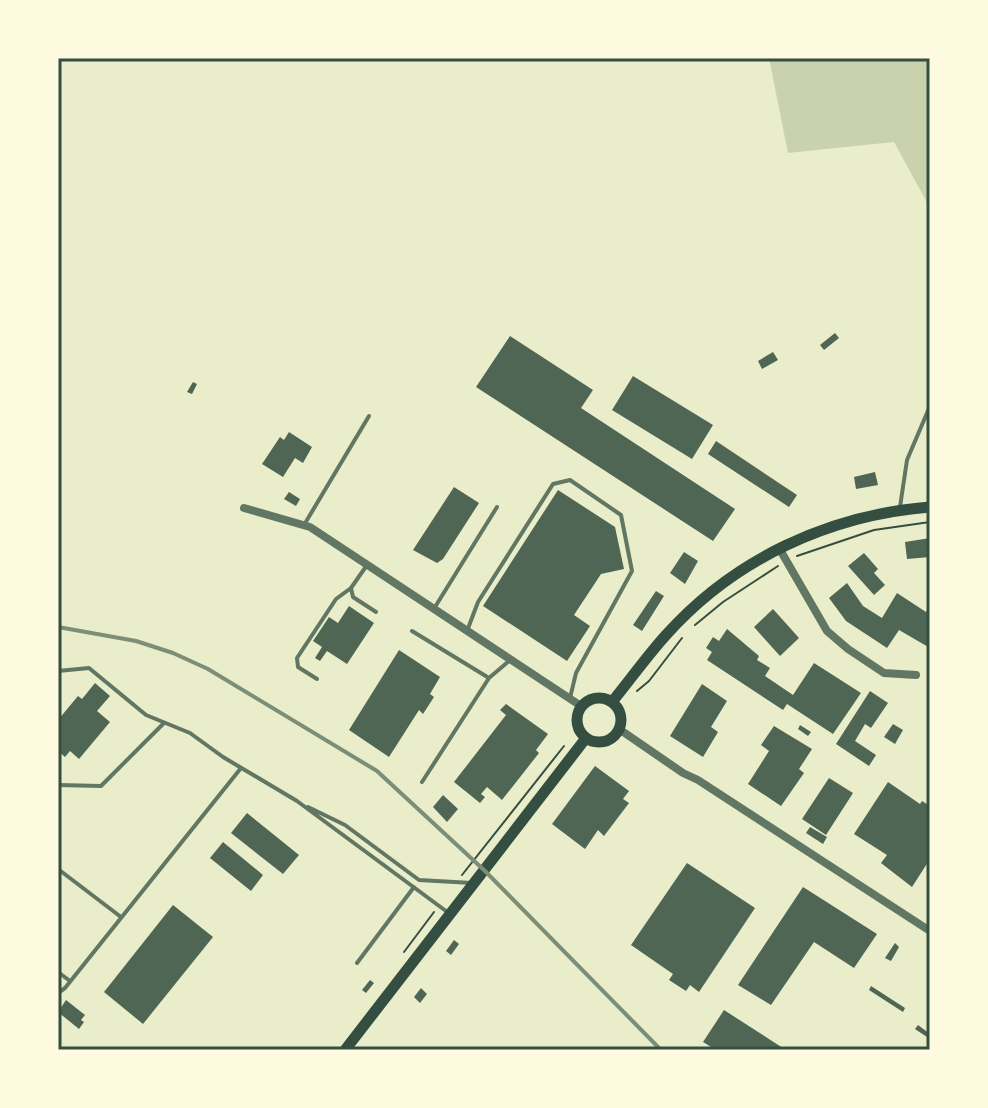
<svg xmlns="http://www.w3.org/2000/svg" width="988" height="1108" font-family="'Roboto Serif',serif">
  <rect width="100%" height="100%" fill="#e9edc9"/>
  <!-- green -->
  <path fill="#cad2ad" d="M769,58H930V208L894,142L788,153Z"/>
  <!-- building -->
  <path fill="#4f6655" d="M835,333L839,338L824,350L820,345Z
    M510,336L593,390L581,408L735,509L713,541L476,387Z
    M773,352L778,360L762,369L758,361Z
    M633,376L713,425L692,459L612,410Z
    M193,382L197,384L192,394L187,392Z
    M289,432L312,447L303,463L295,458L283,477L262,464L280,437L284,440Z
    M716,441L797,495L789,507L708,454Z
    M875,472L878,485L856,489L854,477Z
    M454,487L479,503L443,559L437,563L413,550Z
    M558,490L615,527L624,569L601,574L574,615L590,626L567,661L483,606Z
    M289,492L300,499L296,506L284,499Z
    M930,538V557L907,559L905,542Z
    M684,552L698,561L685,584L670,573Z
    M864,553L878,569L874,573L885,585L874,595L848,566Z
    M847,583L863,606L882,618L897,593L926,612L930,605V648L899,630L887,648L846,621L829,598Z
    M656,591L664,596L642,631L633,625Z
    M349,606L374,623L347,664L327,651L320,661L315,658L322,647L313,641L329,617L338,623Z
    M773,609L799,638L780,656L754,627Z
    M727,629L759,656L757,660L770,668L765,676L793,695L814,663L861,693L833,734L787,704L783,710L707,660L712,652L706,648L713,637L719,641Z
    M399,650L440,677L430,694L434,697L423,714L419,710L389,757L349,730Z
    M95,683L110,696L97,711L110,722L79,759L70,751L65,757L58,751V720L78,696L82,699Z
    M702,684L727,701L711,727L718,732L703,757L670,736Z
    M870,691L888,703L871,728L865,724L855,741L876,755L869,766L836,744Z
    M506,704L548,734L536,750L539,753L502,800L487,787L481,794L485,797L480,803L454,782L506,715L500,710Z
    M893,724L903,730L895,744L884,737Z
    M800,725L811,732L808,736L798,729Z
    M774,726L812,749L799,769L804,773L781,806L748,784L769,751L761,745Z
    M595,766L629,791L623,799L629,803L604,836L598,830L585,849L552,824Z
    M829,778L853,793L826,835L802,819Z
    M888,782L920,804L922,801L930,806V859L912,887L881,863L887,855L854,834Z
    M443,795L458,809L447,822L433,807Z
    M247,813L299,855L283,874L231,833Z
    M810,827L827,837L823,844L806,833Z
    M223,842L263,875L251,891L210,858Z
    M687,863L755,908L699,992L690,985L686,991L669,980L673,974L631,945Z
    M803,887L877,934L854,968L814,942L771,1005L738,985Z
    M173,905L213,937L143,1024L104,992Z
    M454,940L459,944L451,955L446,951Z
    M895,943L899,947L891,961L885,958Z
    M370,980L374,983L366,993L362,990Z
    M871,986L905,1008L903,1012L869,990Z
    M421,988L427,994L420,1003L414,997Z
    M66,1000L85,1015L81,1020L84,1022L79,1029L58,1012Z
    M724,1010L786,1050H716L703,1042Z
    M918,1025L930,1034V1039L915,1029Z"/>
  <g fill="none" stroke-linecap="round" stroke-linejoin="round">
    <!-- path -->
    <path stroke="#344e41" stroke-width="2" d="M797,556L874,530L930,522
      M695,625L723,602L778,566
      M637,691L649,681L682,638
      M462,875L564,746
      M404,952L434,912"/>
    <!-- service -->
    <path stroke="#617663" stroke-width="4" d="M900,507L907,460L930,406
      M304,525L369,416
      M367,565L351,588L353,597L376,612
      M435,607L497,507
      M412,631L489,678
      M467,631L478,602L553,484L570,480L621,515L632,571L576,673L570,698
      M58,671L89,668L146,715L190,733L223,757L297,801L450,914
      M317,679L298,667L297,658L336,599L351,588
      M422,782L489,678L509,661
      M58,785L101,786L164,723
      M308,807L345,825L419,880L472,883
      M58,869L121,917
      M357,963L414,887
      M58,972L70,981
      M58,993L65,988L241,768"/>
    <!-- minor -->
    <path stroke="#617663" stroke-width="8" d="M244,508L310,527L581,706
      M779,548L827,631L848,649L884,673L916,675
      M619,729L683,773L698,780L930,931"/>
    <!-- secondary -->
    <path stroke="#344e41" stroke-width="11" d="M577 720a22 22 0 1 1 44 0a22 22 0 1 1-44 0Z
      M612,702C630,680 647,656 666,635C734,559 829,515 930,507
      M345,1050L586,738"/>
    <!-- rail -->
    <path stroke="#7c8e77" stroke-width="4" d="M58,627L136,641L173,653L208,669L377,771L485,871L661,1050"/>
  </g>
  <!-- border -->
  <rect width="988" height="1108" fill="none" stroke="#fefae0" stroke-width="120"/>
  <rect x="60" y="60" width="868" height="988" fill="none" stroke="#344e41" stroke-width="3"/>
</svg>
